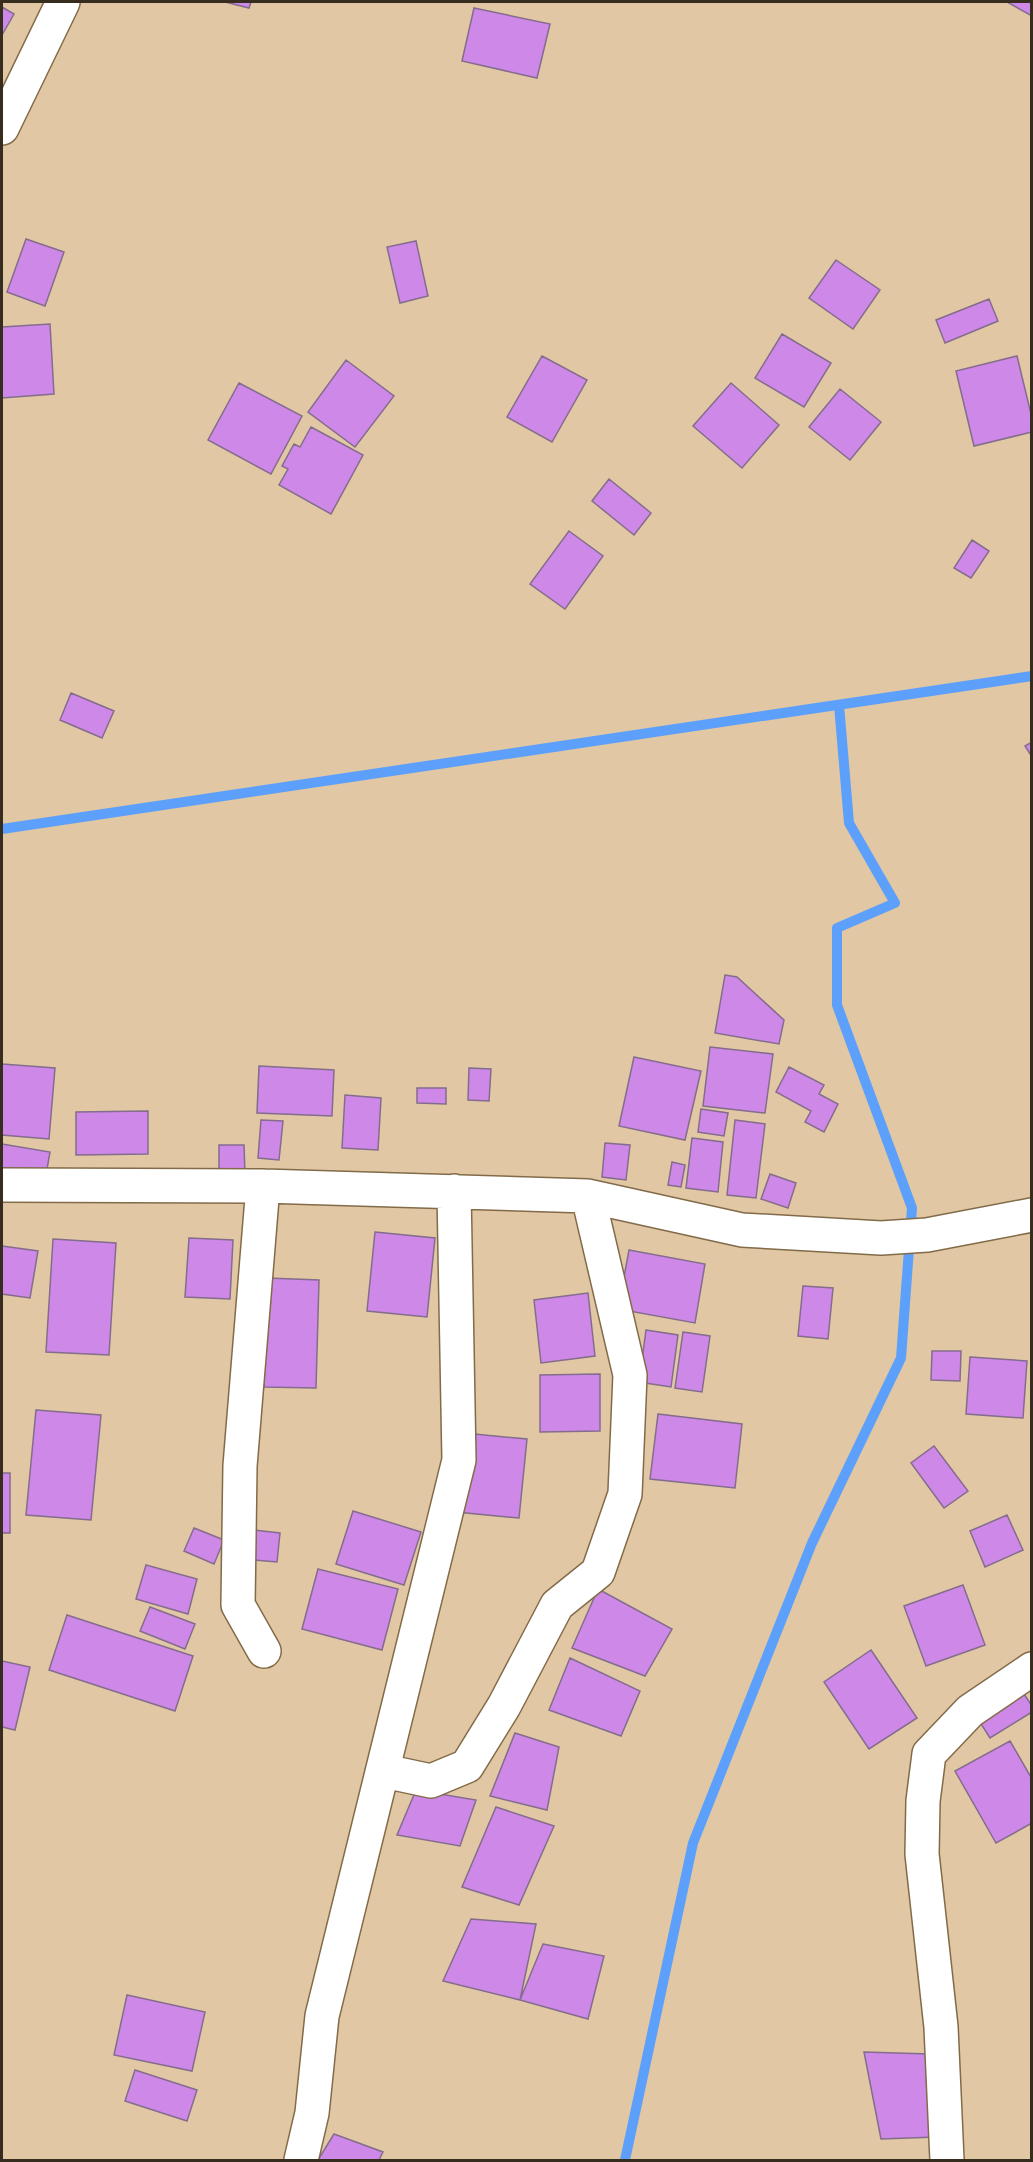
<svg xmlns="http://www.w3.org/2000/svg" width="1033" height="2162" font-family="'Varela Round',sans-serif">
  <rect width="100%" height="100%" fill="#e1c7a3"/>
  <g fill="none" stroke-linecap="round" stroke-linejoin="round">
    <!-- stream -->
    <path stroke="#5da0fb" stroke-width="10" d="M2,829L1032,676
      M625,2160L693,1843L812,1543L901,1358L912,1208L837,1005V928L895,903L849,823L839,705"/>
  </g>
  <!-- building -->
  <path fill="#ce89e8" stroke="#846c8d" stroke-width="1.5" d="M225,2H251L249,8Z
    M1007,2H1032V16Z
    M2,7L14,14L2,35Z
    M474,8L550,24L537,78L462,61Z
    M26,239L64,252L45,306L7,292Z
    M416,241L428,296L400,303L387,247Z
    M836,260L880,290L853,329L809,298Z
    M989,299L998,321L945,343L936,320Z
    M50,324L54,394L2,398V327Z
    M782,334L831,363L804,407L755,378Z
    M542,356L587,380L552,442L507,417Z
    M1017,356L1032,418V432L974,446L956,371Z
    M346,360L394,396L355,447L308,412Z
    M239,383L302,416L271,474L208,440Z
    M731,383L779,425L742,468L693,426Z
    M840,389L881,422L850,460L809,427Z
    M311,427L363,455L331,514L279,485L288,469L282,466L294,444L300,447Z
    M609,479L651,513L634,535L592,501Z
    M569,531L603,556L565,609L530,584Z
    M972,540L989,551L971,578L954,568Z
    M71,693L114,711L102,738L60,720Z
    M1032,742V757L1025,746Z
    M725,975L737,977L784,1020L779,1044L715,1033Z
    M710,1047L773,1054L765,1113L703,1106Z
    M634,1057L701,1071L685,1140L619,1126Z
    M2,1064L55,1068L49,1139L2,1135Z
    M259,1066L334,1070L332,1116L257,1113Z
    M789,1067L824,1085L819,1094L838,1104L824,1132L805,1122L811,1111L776,1092Z
    M469,1068L491,1069L489,1101L468,1100Z
    M417,1088H446V1104L417,1103Z
    M345,1095L381,1098L378,1150L342,1148Z
    M701,1109L728,1113L724,1136L698,1132Z
    M148,1111V1154L76,1155V1112Z
    M261,1120L283,1121L279,1160L258,1158Z
    M735,1120L765,1124L756,1198L727,1195Z
    M692,1138L723,1142L718,1192L686,1188Z
    M605,1143L630,1145L626,1180L602,1177Z
    M2,1144L50,1152L46,1175L2,1168Z
    M219,1145H244L245,1175L219,1176Z
    M672,1162L685,1165L681,1187L668,1185Z
    M770,1174L796,1183L788,1208L761,1199Z
    M375,1232L435,1238L427,1317L367,1311Z
    M189,1238L233,1240L230,1299L185,1297Z
    M53,1239L116,1243L109,1355L46,1352Z
    M2,1246L38,1251L30,1298L2,1294Z
    M629,1250L705,1264L695,1323L618,1309Z
    M267,1278L319,1280L316,1388L264,1387Z
    M803,1286L833,1288L828,1339L798,1336Z
    M588,1293L595,1356L541,1363L534,1300Z
    M646,1330L678,1335L671,1387L639,1382Z
    M683,1332L710,1336L702,1392L675,1388Z
    M932,1351H961L960,1381L931,1380Z
    M970,1357L1027,1361L1023,1418L966,1414Z
    M600,1374V1431L540,1432V1375Z
    M36,1410L101,1415L91,1520L26,1515Z
    M658,1414L742,1424L735,1488L650,1479Z
    M464,1433L527,1439L519,1518L456,1512Z
    M934,1446L968,1491L944,1508L911,1463Z
    M2,1473H10V1533H2Z
    M353,1511L421,1532L404,1585L336,1564Z
    M1007,1515L1023,1550L985,1567L970,1531Z
    M194,1528L224,1540L214,1564L184,1551Z
    M245,1529L280,1533L277,1562L242,1559Z
    M146,1565L197,1579L188,1614L136,1599Z
    M318,1569L398,1589L382,1650L302,1629Z
    M963,1585L985,1645L926,1666L904,1606Z
    M598,1589L672,1629L645,1676L572,1648Z
    M150,1607L195,1624L185,1649L140,1631Z
    M67,1615L193,1656L175,1711L49,1670Z
    M871,1650L917,1718L869,1749L824,1682Z
    M570,1658L640,1691L621,1736L549,1710Z
    M2,1661L30,1667L15,1730L2,1727Z
    M1020,1688L1032,1706V1712L990,1738L976,1716Z
    M515,1733L559,1747L547,1810L490,1796Z
    M1010,1741L1032,1779V1823L996,1843L955,1771Z
    M416,1790L476,1800L460,1846L397,1835Z
    M496,1807L554,1826L519,1905L462,1887Z
    M471,1919L536,1924L520,2000L443,1981Z
    M543,1944L604,1956L588,2019L520,2000Z
    M127,1995L205,2012L192,2071L114,2055Z
    M864,2052L929,2054L936,2137L881,2139Z
    M135,2070L197,2090L187,2121L125,2101Z
    M334,2134L383,2152L379,2160H318Z"/>
  <g fill="none" stroke-linecap="round" stroke-linejoin="round">
    <defs>
      <path id="street" d="M2,128L63,2
        M2,1185L263,1186L588,1196L742,1230L881,1238L927,1235L1032,1215
        M263,1186L240,1466L238,1605L264,1651
        M384,1771L431,1781L467,1766L504,1706L557,1605L598,1572L625,1494L630,1375L588,1196
        M301,2160L312,2113L322,2016L459,1460L454,1191
        M947,2160L941,2027L922,1854L923,1801L929,1754L970,1711L1032,1669"/>
    </defs>
    <!-- street casing -->
    <use href="#street" stroke="#826b49" stroke-width="36"/>
    <!-- street -->
    <use href="#street" stroke="#fff" stroke-width="33"/>
  </g>
  <!-- border -->
  <rect width="1033" height="2162" fill="none" stroke="#372d1f" stroke-width="6"/>
</svg>
